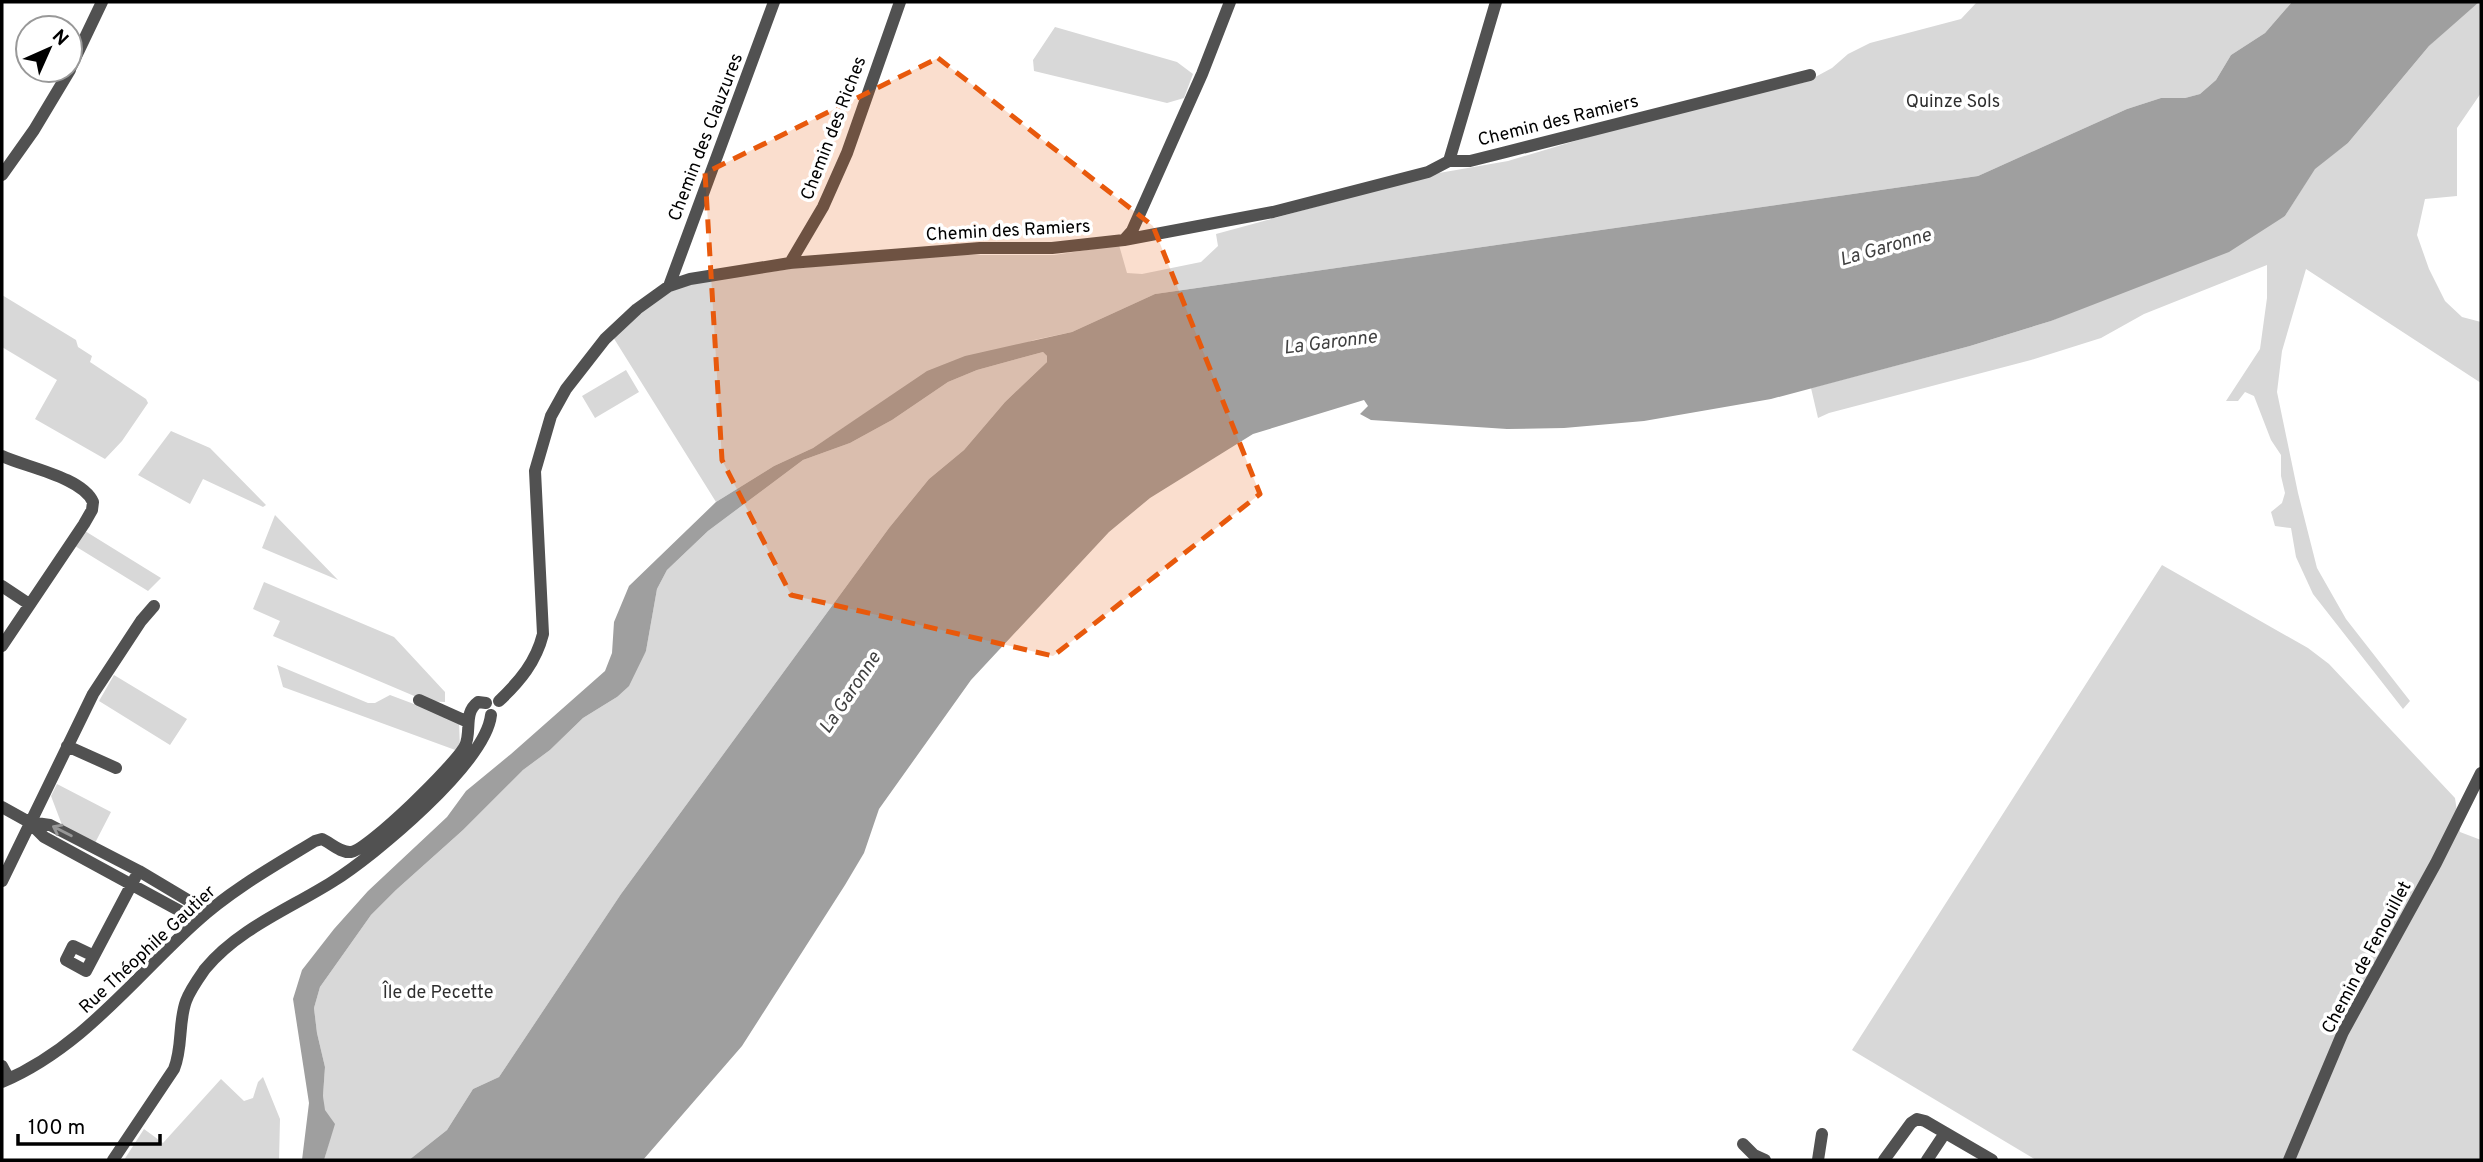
<svg xmlns="http://www.w3.org/2000/svg" width="2483" height="1162" font-family="Overpass,sans-serif">
  <rect width="100%" height="100%" fill="#fff"/>
  <!-- green -->
  <path fill="#d8d8d8" d="M1977,2H2292L2265,33L2231,55L2216,80L2200,94L2185,98H2161L2127,109L1978,176L1155,294L1072,332L1034,340L899,391L813,448L774,466L716,502L613,337L641,312L672,290L692,283L790,269L935,255H1054L1119,245L1127,273L1142,274L1201,262L1218,246L1216,234L1439,173L1508,161L1655,117L1806,82L1832,68L1848,54L1870,43L1961,19Z
    M2481,2V93L2457,128V196L2425,199L2417,235L2429,269L2445,301L2462,317L2481,322V383L2306,269L2282,351L2277,392L2298,493L2317,568L2346,619L2410,701L2403,709L2313,594L2296,557L2291,528L2275,526L2271,512L2282,503L2285,493L2281,476V455L2271,440L2254,396L2245,392L2238,401H2226L2260,349L2267,298V265L2144,314L2101,338L2031,360L1829,413L1818,418L1811,388L1970,346L2051,321L2285,216L2315,168L2348,143L2429,46L2475,3Z
    M1055,27L1177,62L1193,74L1184,98L1167,103L1034,71L1033,60Z
    M2,295L76,340L78,347L92,356L90,362L146,399L148,403L122,441L105,459L35,419L57,380L2,347Z
    M1043,352L1047,356V362L1005,402L964,450L929,479L889,528L621,894L499,1077L473,1089L447,1130L409,1160H324L334,1124L324,1110L323,1096L325,1067L317,1033L314,1008L320,987L371,915L396,890L463,830L523,770L550,750L583,718L617,697L646,651L657,589L667,570L708,531L803,460L850,443L892,420L948,382L977,370Z
    M626,370L639,392L595,418L582,396Z
    M171,431L210,448L266,505L263,507L203,479L190,504L138,475Z
    M275,515L338,580L262,548Z
    M85,531L161,578L148,591L75,546Z
    M2162,565L2308,648L2329,664L2455,798L2460,832L2481,840V1160H2036L1852,1050Z
    M264,582L394,637L445,692V702L426,701L273,636L280,621L253,609Z
    M277,665L368,703H375L390,695L459,721L460,749L458,751L283,687Z
    M114,675L187,719L170,745L99,701Z
    M57,784L111,812L95,843L62,825L51,796Z
    M263,1077L280,1119L279,1160H124L144,1129L163,1143L221,1079L244,1101L253,1098L258,1082Z"/>
  <!-- water -->
  <path fill="#9f9f9f" d="M2292,2H2479L2429,46L2348,143L2315,169L2285,216L2229,252L2051,321L1970,346L1771,399L1644,421L1564,428L1507,429L1371,420L1360,414L1368,406L1364,400L1253,434L1150,498L1109,532L971,680L879,809L864,853L845,885L742,1046L643,1160H409L447,1130L473,1089L499,1077L621,894L889,528L929,479L964,450L1005,402L1047,362V356L1043,352L977,370L948,382L892,420L850,443L803,460L708,531L667,570L657,589L646,651L629,686L617,697L583,718L550,750L523,770L463,830L396,890L371,915L320,987L314,1008L317,1033L325,1067L323,1096L325,1110L335,1124L324,1160H302L309,1103L293,999L302,970L334,929L368,891L447,817L466,791L511,754L605,671L612,653L614,622L629,586L716,502L774,466L813,448L927,371L965,356L1072,332L1155,294L1978,176L2127,109L2161,98H2185L2200,94L2216,80L2231,55L2265,33Z"/>
  <g fill="none" stroke-linecap="round" stroke-linejoin="round">
    <!-- minor -->
    <path stroke="#515151" stroke-width="12" d="M70,69L102,2
      M1449,161L1496,2
      M2,175L34,130L70,70
      M1124,240L1132,231L1202,74L1230,2
      M790,263L823,207L847,153L900,2
      M669,286L774,2
      M2,456C25,467 82,477 93,502L92,510L84,524L2,646
      M2,586L29,604
      M419,700L468,722
      M499,701C520,681 536,662 543,634L535,471L551,416L566,389L605,339L637,309L669,286L690,279L790,263L980,248H1052L1124,240L1273,212L1428,172L1449,161H1470L1506,152L1810,75
      M67,746L116,768
      M2,807L29,822L44,837L191,917L196,922
      M29,822L50,825L139,871L201,908L205,914
      M2,881L93,694L141,621L154,606
      M94,956L73,946L66,960L86,971L135,878
      M2,1066L9,1079
      M2,1082C82,1048 133,979 195,923C231,890 274,866 315,841L322,839C331,843 340,853 351,852C368,850 456,764 465,746C472,731 463,713 478,702L486,703
      M1743,1144L1754,1155L1765,1160
      M113,1160L174,1069C183,1047 178,1023 186,1001C190,990 198,979 205,969C238,929 289,909 332,882C374,856 486,763 491,715
      M1818,1160L1822,1134
      M1884,1160L1911,1123L1917,1119L1925,1121L1992,1160
      M1927,1160L1945,1133
      M2289,1160L2343,1032L2436,863L2481,773"/>
  </g>
  <!-- one-way arrows -->
  <defs><path id="oneway-shaft" d="M-6 0H5M1.5-3L5.5 0L1.5 3" fill="none" stroke-width="1.6" stroke-linecap="round" stroke-linejoin="round" transform="scale(1.75)"/></defs>
  <use stroke="#979797" href="#oneway-shaft" transform="translate(62 831) rotate(-153)"/>
  <!-- marked area -->
  <path fill="#e8590c" fill-opacity="0.2" stroke="#e8590c" stroke-width="5" stroke-dasharray="14 9" stroke-linejoin="round" d="M938,58L1153,226L1260,494L1053,656L791,595L722,460L705,173Z"/>
  <g text-anchor="middle" stroke-width="7" stroke-linejoin="round" paint-order="stroke">
    <!-- park labels -->
    <g font-size="18" fill="#2f2f2f" stroke="#fff">
      <text x="1953" y="107">Quinze Sols</text>
      <text x="438" y="998">Île de Pecette</text>
    </g>
    <!-- street labels -->
    <g font-size="18" fill="#000" stroke="#fff">
      <text transform="translate(1558 120) rotate(-14)" y="6">Chemin des Ramiers</text>
      <text transform="translate(833 128) rotate(-69)" y="6">Chemin des Riches</text>
      <text transform="translate(705 137) rotate(-69)" y="6">Chemin des Clauzures</text>
      <text transform="translate(1008 230) rotate(-3)" y="6">Chemin des Ramiers</text>
      <text transform="translate(147 949) rotate(-43)" y="6">Rue Théophile Gautier</text>
      <text transform="translate(2366 957) rotate(-62)" y="6">Chemin de Fenouillet</text>
    </g>
    <!-- water labels -->
    <g font-size="19" font-style="italic" fill="#404040" stroke="#fff">
      <text transform="translate(1885 246) rotate(-16)" y="7">La Garonne</text>
      <text transform="translate(1330 341) rotate(-7)" y="7">La Garonne</text>
      <text transform="translate(849 692) rotate(-56)" y="7">La Garonne</text>
    </g>
  </g>
  <!-- border -->
  <rect width="2483" height="1162" fill="none" stroke="#000000" stroke-width="7"/>
  <!-- north arrow -->
  <g transform="translate(49 49) rotate(45)"><circle r="33" fill="#ffffff" stroke="#999999" stroke-width="2"/>
  <path d="M0-5L12 26L0 18L-12 26Z" fill="#000000"/>
  <text y="-10" font-size="19" font-weight="bold" text-anchor="middle" fill="#000000">N</text>
  </g>
  <!-- scale -->
  <path d="M18 1134v10h142v-10" fill="none" stroke="#000000" stroke-width="3.5"/>
  <text x="28" y="1134" font-size="21" fill="#000000" stroke="#ffffff" stroke-width="5" paint-order="stroke">100 m</text>
</svg>
